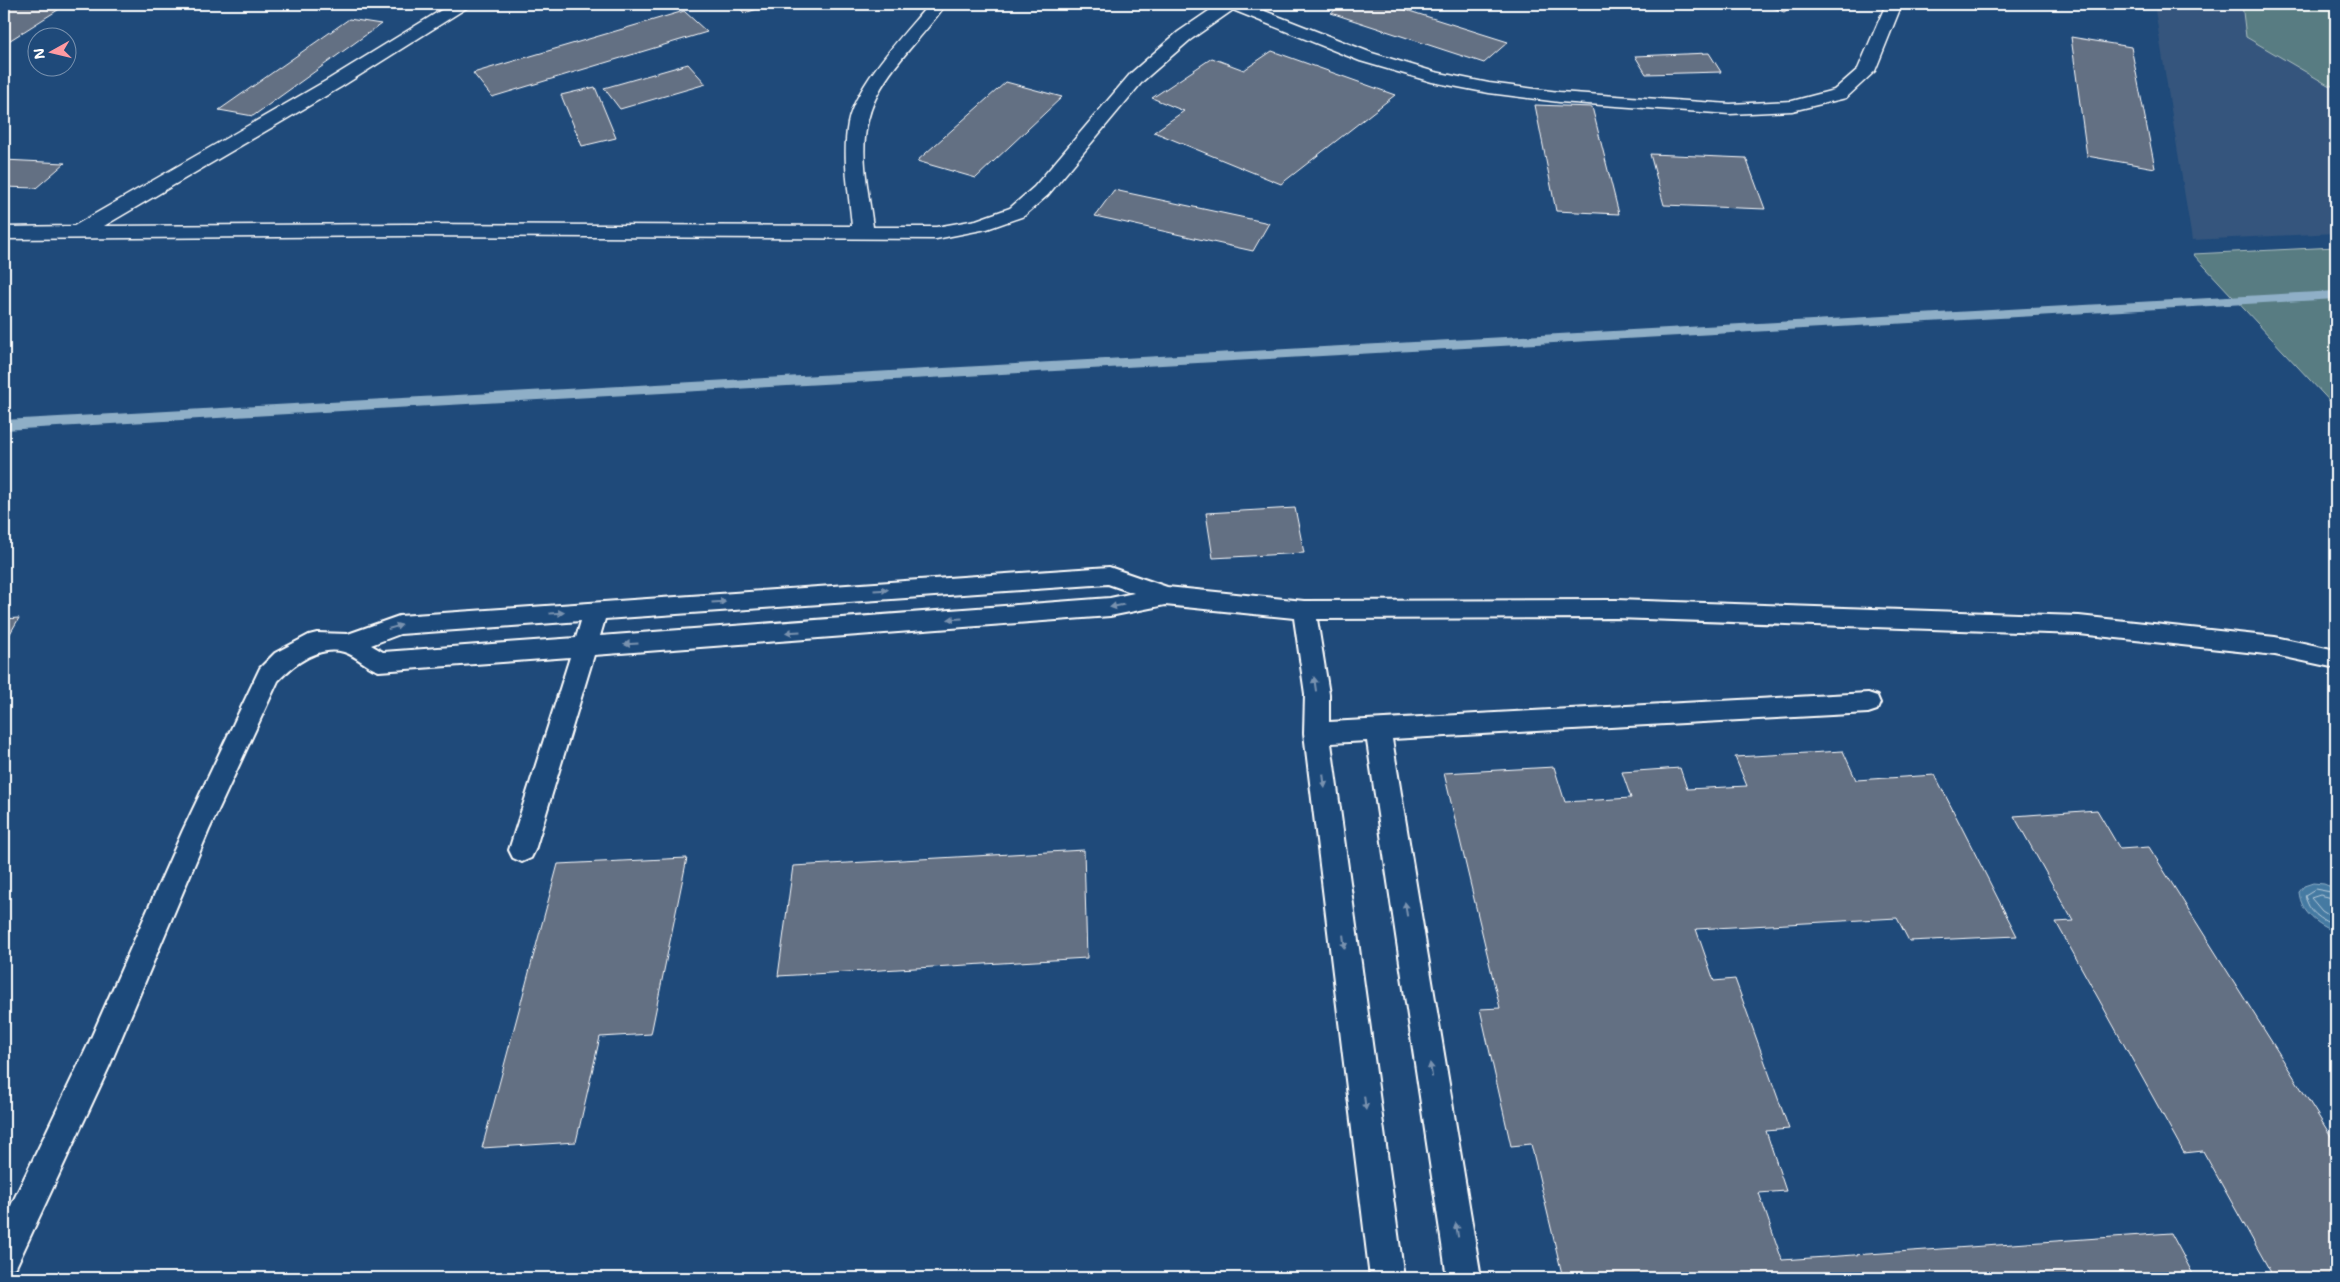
<svg xmlns="http://www.w3.org/2000/svg" width="2340" height="1282" font-family="'Shantell Sans',sans-serif">
  <rect width="100%" height="100%" fill="#1f4a7a"/>
  <filter id="ink" filterUnits="userSpaceOnUse"><feTurbulence type="fractalNoise" baseFrequency=".02" numOctaves="2"/><feDisplacementMap in="SourceGraphic" scale="10" xChannelSelector="R" yChannelSelector="G"/><feConvolveMatrix kernelMatrix="1 2 1 2 8 2 1 2 1" color-interpolation-filters="sRGB"/></filter>
  <g filter="url(#ink)">
    <!-- built -->
    <path fill="#34557d" d="M2154,4H2336V233L2192,240Z"/>
    <!-- green -->
    <path fill="#587c82" stroke="#acbec0" d="M2242,4H2336V87L2328,85L2246,37Z
      M2336,247V408L2193,254Z"/>
    <!-- water -->
    <path fill="#457aa2" stroke="#8fafc7" d="M2313,883L2324,884L2336,889V932C2318,925 2301,913 2299,892L2304,886Z"/>
    <g fill="none" stroke-linecap="round" stroke-linejoin="round">
      <!-- shore -->
      <path stroke="#b5cada" stroke-width="1" d="M2336,893L2315,889L2305,895C2308,912 2321,920 2336,926
        M2336,899L2320,895L2311,898L2322,911L2336,920"/>
      <!-- stream -->
      <path fill="#8fafc7" fill-rule="evenodd" d="M2336,291V299L4,430V420Z"/>
    </g>
    <!-- building -->
    <path fill="#646f83" stroke="#fff" d="M4,4H24L61,8L4,44Z
      M164,4H193L186,8Z
      M737,4H775L744,13Z
      M1344,4H1387L1508,42L1484,63L1331,13Z
      M1763,4H1796L1784,12Z
      M2049,4H2104L2105,5L2052,7Z
      M684,11L707,32L492,97L473,73Z
      M349,19L381,24L253,116L219,110Z
      M2071,37L2131,47L2155,168L2087,156Z
      M1272,51L1395,95L1281,184L1154,132L1184,111L1152,98L1212,58L1244,70Z
      M1709,53L1721,72L1646,74L1635,56Z
      M688,64L706,84L620,109L604,88Z
      M1006,82L1062,97L976,178L917,161Z
      M595,87L616,138L582,146L561,95Z
      M1535,105L1592,107L1619,214L1556,211Z
      M1650,154L1746,158L1765,209L1664,205Z
      M4,160L65,163L36,188L4,187Z
      M1114,190L1269,223L1253,251L1095,216Z
      M1295,508L1304,553L1213,558L1206,513Z
      M19,618L4,644V619Z
      M1843,751L1856,780L1935,775L2017,936L1909,941L1897,918L1696,929L1714,981L1735,979L1789,1129L1766,1131L1786,1191L1759,1193L1782,1260L2171,1233L2195,1278H1563L1531,1144L1511,1146L1480,1009L1500,1008L1444,773L1554,767L1565,802L1631,798L1622,772L1680,768L1687,789L1747,786L1735,757Z
      M2097,810L2120,849L2149,847L2336,1144V1278H2274L2203,1151L2184,1153L2056,922L2073,921L2014,816Z
      M1084,850L1087,958L778,976L793,866Z
      M687,858L651,1034L600,1037L576,1142L482,1148L558,864Z"/>
    <g fill="none" stroke-linecap="round" stroke-linejoin="round">
      <defs>
        <path id="service" d="M1109,567L1167,587L1304,601L1616,600L2079,616L2275,637L2336,650V668L2275,655L2079,634L1616,618L1317,619L1329,694V722L1868,693L1877,696L1880,703L1877,710L1868,713L1392,739L1481,1278H1447L1367,741L1331,743L1404,1278H1370L1304,733L1305,694L1294,618L1165,605L1110,616L594,655L535,850L531,858L522,862L513,858L509,850L570,657L379,671C366,667 357,656 344,652C319,645 294,664 278,681L209,830L109,1067L16,1267L4,1271V1220L87,1047L183,830L260,668L275,653L309,635L317,633L348,634L399,616ZM1108,584L1134,593L1110,598L600,636L605,619ZM581,621L576,638L383,652L371,645L400,634Z"/>
        <path id="minor" d="M451,4H470L468,7L341,87L104,226L407,224L852,226C849,192 842,157 848,123C856,84 904,34 929,4H946C920,42 879,74 868,120C859,154 869,193 873,227H936L976,220L1010,208L1034,187L1131,73L1178,32L1219,4H1247L1372,53L1435,72L1489,83L1559,92L1730,104L1792,101L1834,90L1858,69L1886,4H1902L1875,71L1846,98L1792,111L1730,114L1559,102L1489,93L1432,82L1360,61L1233,10L1190,40L1143,81L1048,195L1024,216L987,229L936,239L407,236L4,239V227L74,226L329,79Z"/>
      </defs>
      <!-- service casing -->
      <use href="#service" stroke="#fff" stroke-width="4"/>
      <!-- minor casing -->
      <use href="#minor" stroke="#fff" stroke-width="3"/>
      <!-- service -->
      <use href="#service" fill="#1f4a7a" fill-rule="evenodd"/>
      <!-- minor -->
      <use href="#minor" fill="#1f4a7a" fill-rule="evenodd"/>
    </g>
    <!-- one-way arrows -->
    <defs><path id="oneway-solid" d="M-6-.8H1V-3.2L6.5 0L1 3.2V.8H-6Z" transform="scale(1.25)"/></defs>
    <g fill="#7992af">
      <use href="#oneway-solid" transform="translate(881 590) rotate(-4)"/>
      <use href="#oneway-solid" transform="translate(719 602) rotate(-4)"/>
      <use href="#oneway-solid" transform="translate(1117 606) rotate(169)"/>
      <use href="#oneway-solid" transform="translate(557 613) rotate(-4)"/>
      <use href="#oneway-solid" transform="translate(955 619) rotate(176)"/>
      <use href="#oneway-solid" transform="translate(395 627) rotate(-16)"/>
      <use href="#oneway-solid" transform="translate(793 632) rotate(176)"/>
      <use href="#oneway-solid" transform="translate(631 644) rotate(176)"/>
      <use href="#oneway-solid" transform="translate(1315 684) rotate(-98)"/>
      <use href="#oneway-solid" transform="translate(1324 781) rotate(83)"/>
      <use href="#oneway-solid" transform="translate(1406 909) rotate(-99)"/>
      <use href="#oneway-solid" transform="translate(1344 942) rotate(83)"/>
      <use href="#oneway-solid" transform="translate(1431 1070) rotate(-99)"/>
      <use href="#oneway-solid" transform="translate(1365 1103) rotate(83)"/>
      <use href="#oneway-solid" transform="translate(1457 1230) rotate(-99)"/>
    </g>
  </g>
  <!-- margin -->
  <rect width="2340" height="1282" fill="none" stroke="#1f4a7a" stroke-width="20"/>
  <rect x="10" y="10" width="2320" height="1262" fill="none" stroke="#fff" stroke-width="2" filter="url(#ink)"/>
  <!-- north arrow -->
  <g transform="translate(52 52) rotate(262)"><circle r="24" fill="#1f4a7a" stroke="#7992af"/>
  <path d="M0-4L9 19L0 12L-9 19Z" fill="#ff9aa2"/>
  <text y="-8" font-size="14" font-weight="bold" text-anchor="middle" fill="#ffffff">N</text>
  </g>
</svg>
